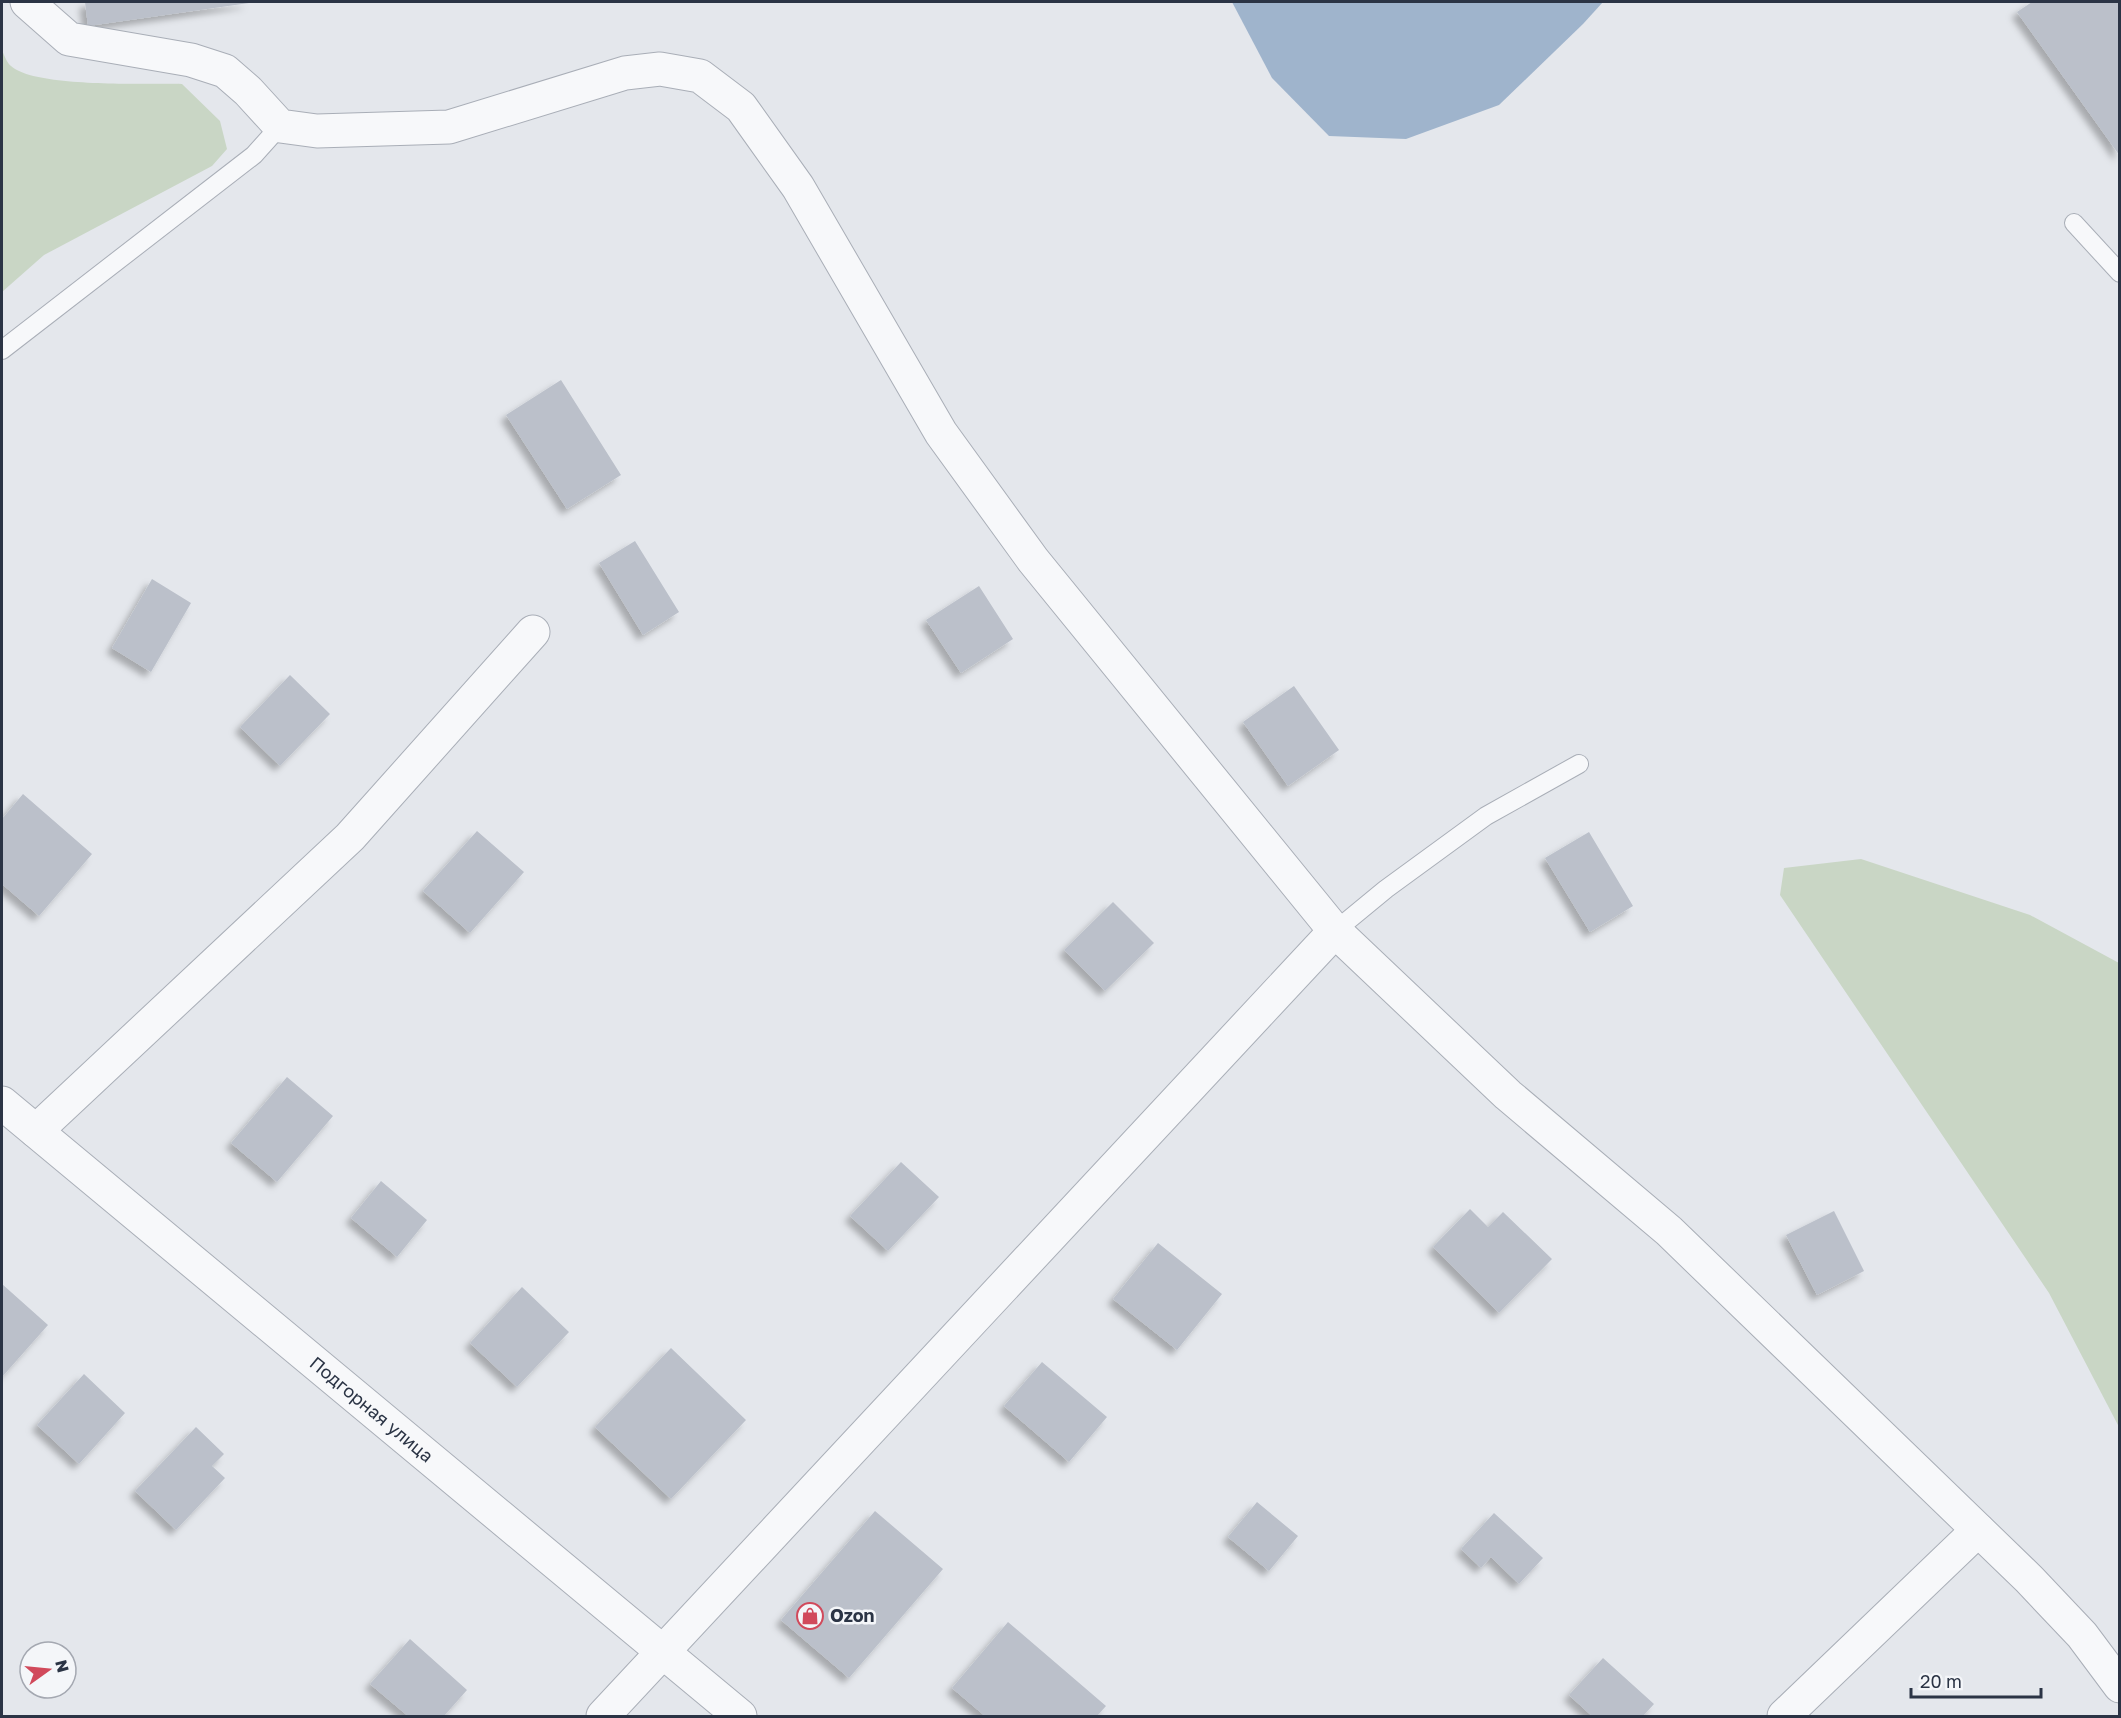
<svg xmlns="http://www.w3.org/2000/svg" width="2121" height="1718" font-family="'Golos Text',sans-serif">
  <defs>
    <filter id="shadow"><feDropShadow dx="-5.5" dy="5.5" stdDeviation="3" flood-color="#0004"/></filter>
  </defs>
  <rect width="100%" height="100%" fill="#e4e7ec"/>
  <!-- green -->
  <path fill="#c9d6c5" d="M2,50C4,55 7,63 11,66C35,88 147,83 182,84L220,121L227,149L212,166L44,255L2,292Z
    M1861,859L2030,915L2119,963V1427L2049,1293L1780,895L1784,868Z"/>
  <!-- water -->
  <path fill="#9fb4cc" d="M1232,2H1603L1583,24L1499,105L1406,139L1329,136L1272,78Z"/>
  <!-- building -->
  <path fill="#bbc0ca" filter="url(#shadow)" d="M85,2H248L249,3L88,26Z
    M2032,2H2120V156L2017,12Z
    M561,380L621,475L567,509L506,415Z
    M635,541L679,612L643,635L599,563Z
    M152,579L191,603L151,672L112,648Z
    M979,586L1013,639L961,673L926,620Z
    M290,675L330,714L280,766L240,727Z
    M1294,686L1339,750L1288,786L1243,722Z
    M23,794L92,854L39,916L2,884V819Z
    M477,831L524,872L470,933L423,891Z
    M1589,832L1633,906L1590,932L1545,858Z
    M1113,902L1154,943L1105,991L1064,950Z
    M287,1077L333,1116L277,1182L231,1143Z
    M901,1162L939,1197L888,1251L850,1216Z
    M381,1181L427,1220L397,1257L351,1218Z
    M1470,1209L1488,1227L1503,1212L1552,1259L1499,1313L1433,1247Z
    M1834,1211L1864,1271L1817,1295L1786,1235Z
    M1158,1243L1222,1294L1177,1350L1113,1299Z
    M2,1284L48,1325L2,1377Z
    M522,1287L569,1332L517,1387L470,1343Z
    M671,1348L746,1420L671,1499L595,1427Z
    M1042,1362L1107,1417L1069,1462L1004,1406Z
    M84,1374L125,1413L79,1464L37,1425Z
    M196,1427L224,1454L212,1466L225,1478L176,1530L135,1491Z
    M1257,1502L1298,1536L1269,1571L1228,1537Z
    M875,1511L943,1569L849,1678L781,1620Z
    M1494,1513L1543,1558L1519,1584L1491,1557L1481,1568L1461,1549Z
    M1008,1622L1106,1706L1097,1716H985L952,1688Z
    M410,1639L467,1690L444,1716H408L370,1684Z
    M1603,1658L1654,1704L1643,1716H1592L1569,1695Z"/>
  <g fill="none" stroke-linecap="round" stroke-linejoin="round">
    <defs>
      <path id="service" d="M2074,223L2120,273
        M2,350L254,155L280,126
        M1335,931L1386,889L1486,816L1579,764"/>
      <g id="minor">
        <path d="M27,2L69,39L191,60L225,71L248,91L280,126L317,131L449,127L625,73L660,69L700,76L741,107L798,187L941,433L1033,560L1335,931L1508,1095L1669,1231L2029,1579L2082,1635L2120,1686"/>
        <path id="s1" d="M2,1103L740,1716"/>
        <path d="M36,1131L350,837L533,632"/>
        <path d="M603,1716L1335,931"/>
        <path d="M1784,1716L1978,1530"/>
      </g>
    </defs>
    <!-- service casing -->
    <use href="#service" stroke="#a9aeb7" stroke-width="20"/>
    <!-- minor casing -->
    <use href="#minor" stroke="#a9aeb7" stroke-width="35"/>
    <!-- service -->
    <use href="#service" stroke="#f7f8fa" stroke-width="18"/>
    <!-- minor -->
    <use href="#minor" stroke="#f7f8fa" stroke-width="33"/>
  </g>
  <!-- icons -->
  <defs>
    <symbol id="shop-ring" viewBox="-11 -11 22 22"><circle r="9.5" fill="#f4f6f9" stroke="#d1495b" stroke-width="1.5"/><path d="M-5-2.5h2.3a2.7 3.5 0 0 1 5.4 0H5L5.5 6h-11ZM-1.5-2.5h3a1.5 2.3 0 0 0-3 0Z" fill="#d1495b"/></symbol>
  </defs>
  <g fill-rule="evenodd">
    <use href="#shop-ring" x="795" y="1601" width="30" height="30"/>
  </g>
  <g text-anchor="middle" stroke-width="5" stroke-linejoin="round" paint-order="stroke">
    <!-- street labels -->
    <g font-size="18" fill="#2b3445" stroke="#f4f6f9">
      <text dy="6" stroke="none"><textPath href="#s1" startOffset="480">Подгорная улица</textPath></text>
    </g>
    <!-- poi labels -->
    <g font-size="18" font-weight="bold" fill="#2b3445" stroke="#f4f6f9" text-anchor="start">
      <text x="830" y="1622">Ozon</text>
    </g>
  </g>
  <!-- border -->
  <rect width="2121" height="1718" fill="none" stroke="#2b3445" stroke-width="6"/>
  <!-- north arrow -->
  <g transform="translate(48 1670) rotate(75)"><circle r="28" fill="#f4f6f9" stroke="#a4a8b1" stroke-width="1.5"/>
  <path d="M0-4.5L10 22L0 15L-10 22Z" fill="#d1495b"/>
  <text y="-9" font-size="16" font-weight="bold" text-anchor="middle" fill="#2b3445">N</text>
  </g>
  <!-- scale -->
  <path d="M1911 1688v9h130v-9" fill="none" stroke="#2b3445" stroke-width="3"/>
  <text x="1920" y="1688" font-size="18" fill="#2b3445" stroke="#f4f6f9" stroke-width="4.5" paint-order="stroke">20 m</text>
</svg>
